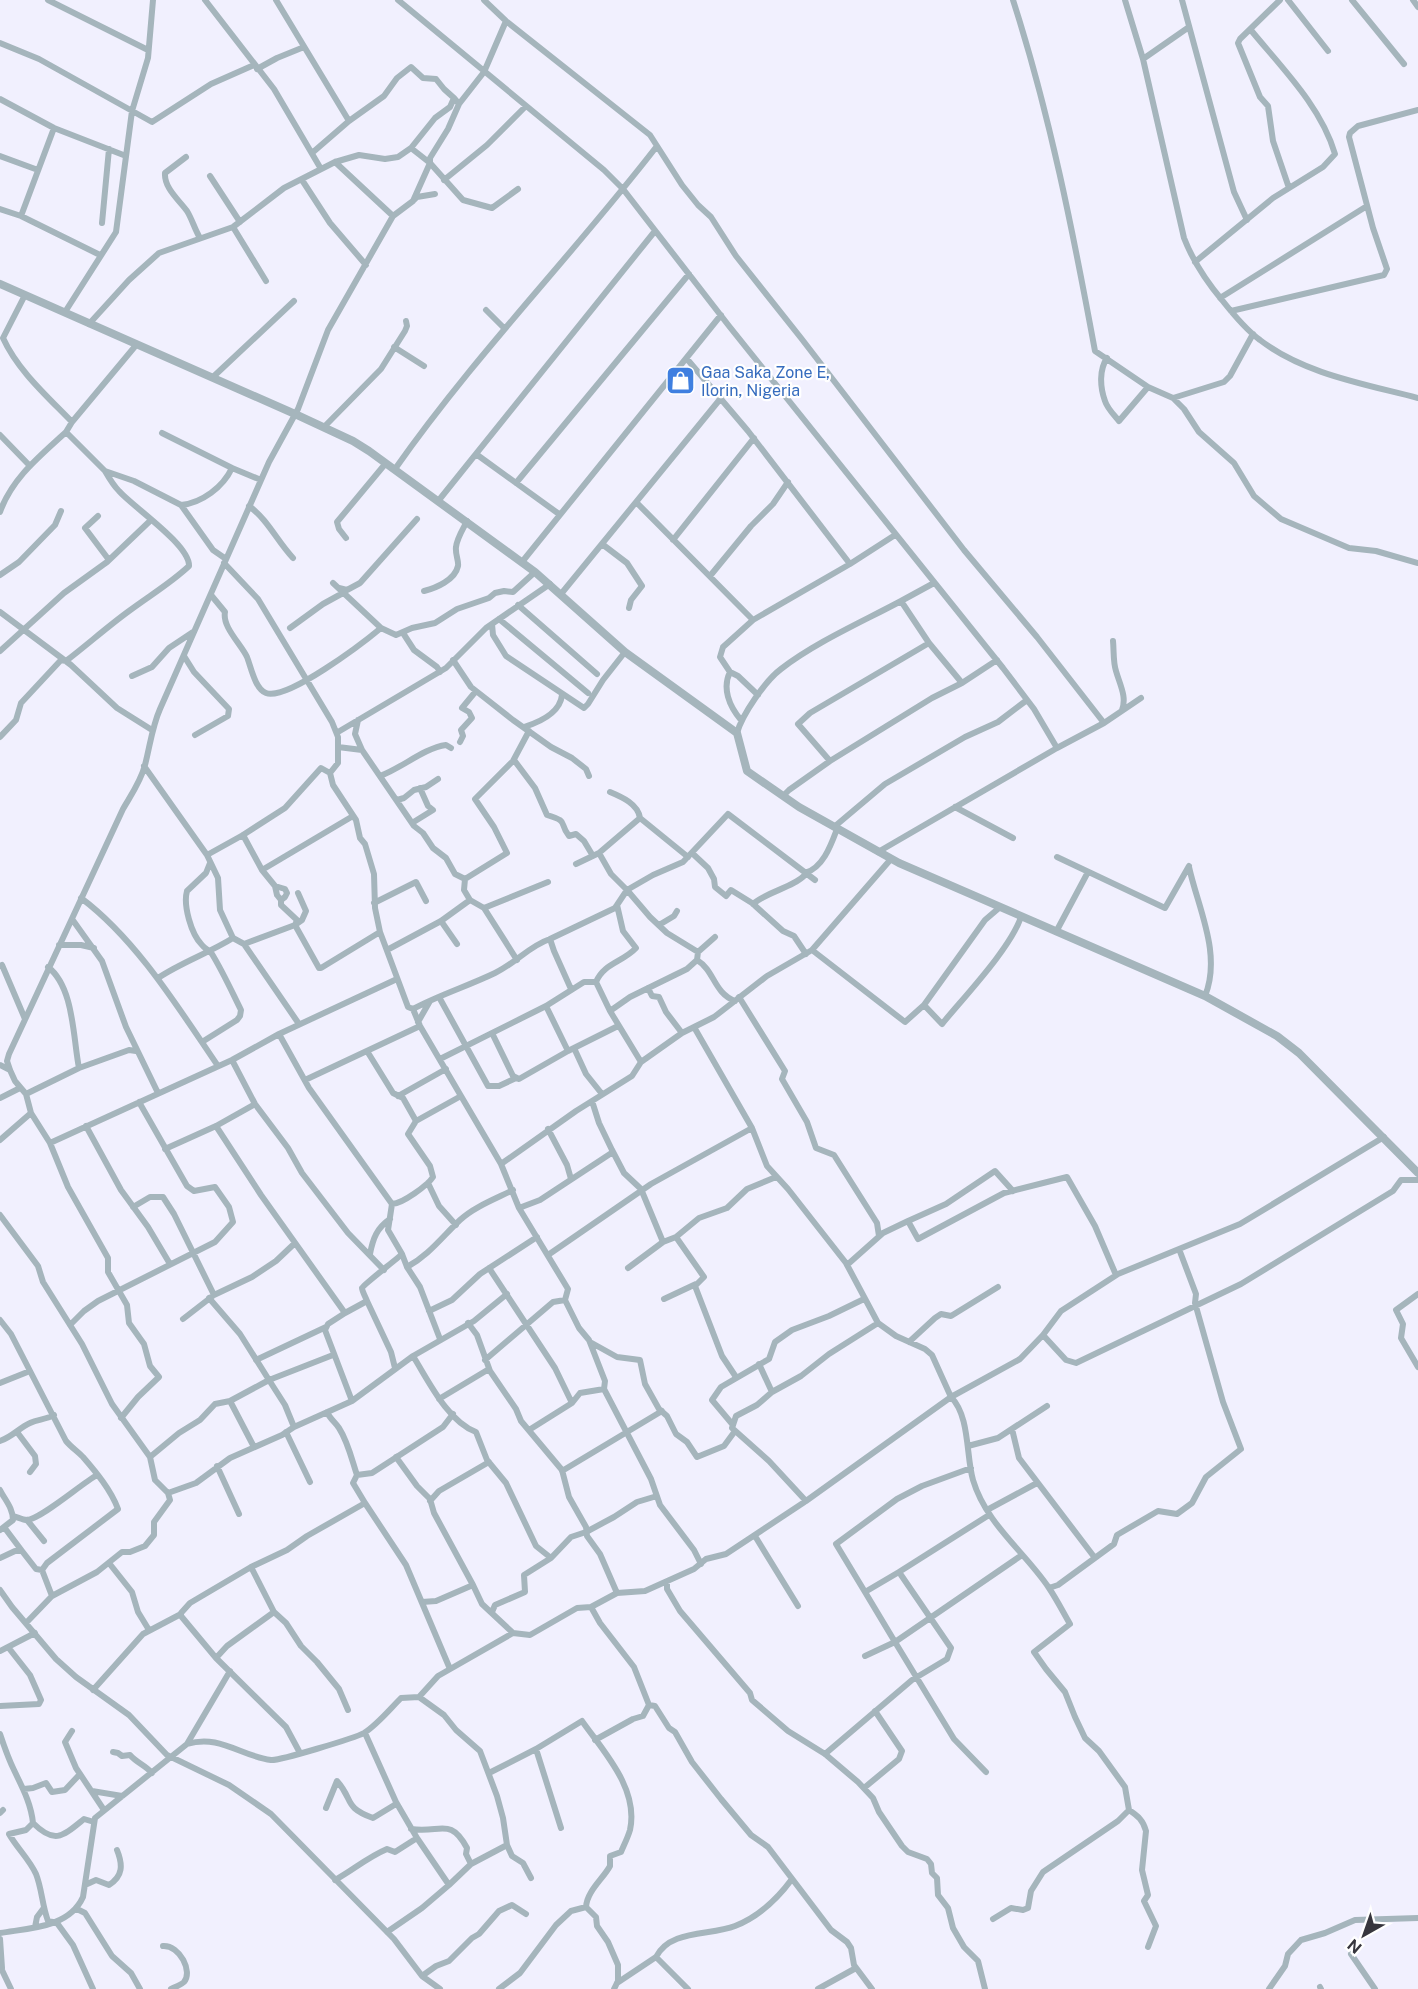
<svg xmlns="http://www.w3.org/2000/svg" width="1418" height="1989" font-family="'Public Sans',sans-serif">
  <rect width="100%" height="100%" fill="#f1f0fe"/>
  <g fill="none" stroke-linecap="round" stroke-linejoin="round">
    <!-- minor -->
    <path stroke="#a5b5bc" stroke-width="6" d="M48,0L148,50
      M205,0L274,89L321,169
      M276,0L349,121
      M398,0L604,170L623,189L729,326L1003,668L1034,709L1057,748
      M484,0L506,21L650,135L682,185L698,205L711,217L736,256L801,338L964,550L1037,637L1104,723
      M1013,0C1050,115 1073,232 1095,351L1148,387L1173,398L1184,409L1199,432L1234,463L1254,496L1281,519L1349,548L1376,551L1418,563
      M1125,0L1143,59L1184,238C1193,261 1206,281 1222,300C1233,314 1245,329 1260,340C1304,374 1365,384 1418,398
      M1182,0L1234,192L1247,220
      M1280,0L1240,39L1238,43L1260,97L1268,106L1273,141L1289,188
      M1288,0L1328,51
      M1352,0L1404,64
      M1413,0L1418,7
      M0,43L39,59L152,122L211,84L254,65
      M1143,59L1189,27
      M257,69L277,58L304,47
      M0,99L54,128L126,156
      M411,148L430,163L463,200L492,208L518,189
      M312,153L349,121L384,96L397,78L411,67L423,78L436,79L444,89L454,98
      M0,156L38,170
      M186,157L165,173C164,188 179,200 187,211C192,219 195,230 200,238
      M335,162L393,216
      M210,176L240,222
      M302,180L330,223L366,265
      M444,180L487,145L525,107
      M414,200L417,197L435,194
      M0,209L21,216L100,255
      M21,216L54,128
      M102,223L109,149
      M233,227L266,281
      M1195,262L1273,198L1323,167L1335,154C1321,106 1281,67 1250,29
      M25,295L3,338C18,371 48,397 72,422
      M1220,298L1367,206
      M486,310L504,328
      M1231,311L1384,275L1387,269L1373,228L1349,137L1350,133L1358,126L1418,110
      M65,312L116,232L132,111L148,58L153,0
      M89,324L129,280L159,253L233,227L284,188L335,162L359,155L385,159L398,157L411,148L435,118L450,107L454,98L459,104
      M137,344L72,422L66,432L105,471L134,481L181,505L213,550L226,559
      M394,347L424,366
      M1107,358C1099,370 1100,387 1105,401C1107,408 1114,415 1119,421L1148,387
      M687,359L748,431L850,564L895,535
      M213,377L294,301
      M1173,398L1224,382L1230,376L1253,334
      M324,427L381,369L405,331L407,326L406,321
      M162,433L232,468
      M0,435L30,466
      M476,454L559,514
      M395,469C475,355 572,256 657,146
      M516,483L689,274
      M439,500L655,231
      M637,503L753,620L850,564
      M181,505C202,503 223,487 232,468L261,480
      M249,506C268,520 277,541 293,558
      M0,512C12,478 40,456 66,432
      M98,516L85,528L109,560
      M346,538L339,529L337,522L386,463
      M673,540L754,438
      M602,544L627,563L642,586L631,600L629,608
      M522,562L721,315
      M224,563L258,599L332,722L338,737V763L330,773L333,785L356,820L360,838L365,844L374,874L375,908L380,932L408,1007L413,1009C439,995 468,986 495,973C516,963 529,946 550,939
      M0,575L19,562L55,525L61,511
      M710,576L751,526L773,504L788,482
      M333,583L381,628L396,635L412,628L435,623L457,609L489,598L495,593L504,591L513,592L535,572
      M934,583L901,601L929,643L962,683
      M339,588L347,590L360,583L417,519
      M424,591C436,588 455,580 458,566C459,561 455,554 456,547C457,538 463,529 467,521
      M561,594L721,398
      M211,595L225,612C222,627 241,644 247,657C251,667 255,689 266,693C287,701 363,643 381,628
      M518,605L597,674
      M0,612L71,665L117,708L152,730
      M499,619L588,693
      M492,624L493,635L506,656L584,708L588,704L603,680L625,652
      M290,628L323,604L343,593
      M403,633L414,650L437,667L440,672
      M1113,641C1114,651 1113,662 1116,671C1120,685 1127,697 1122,710
      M0,651L64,593L107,562L151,520
      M184,656L194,672L229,709L228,716L195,735
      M453,660L471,687L513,720L551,747L572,758L586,769L589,776
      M730,672L738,676L758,695
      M132,676L152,667L169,648L193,632
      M358,720L355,734L362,750
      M741,720C729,706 722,688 730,672L720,657L723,647L753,620
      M524,727C540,722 560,713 562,695
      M338,732L446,668L486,628L550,584
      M737,733C742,715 765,681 781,669C816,642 862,622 901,601
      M0,737L16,720L21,703L61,660L66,661C87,645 107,627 129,611C149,596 171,583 189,566C190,545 133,507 119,491C113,485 109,478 105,471
      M460,742L463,736L461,730L472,718L469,712L462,708L476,691
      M338,747L362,750L414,826L423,833L433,848L446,858L455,874L465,879L464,890L470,900
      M514,760L535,788L547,815C570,822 558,822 569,836L576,834L584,841L593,856
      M830,761L798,724L810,713L929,643
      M144,766L207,855
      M380,776C402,768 424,748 446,745L451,748
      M610,792C622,797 638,804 640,818
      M783,796L789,790L830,761L932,698L962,683L997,660
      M397,800L404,798L414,790L426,787L438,779
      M955,807L1013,838
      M412,823L433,810L428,806L420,788
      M834,827L885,784L965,737L998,722L1027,700
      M243,835L262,870L353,816
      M878,852L1057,748L1104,723L1141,698
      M599,853L640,818L688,857
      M692,853L708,868L714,879L715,887L726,896L731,890L752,903L783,931L794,936L806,954
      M1057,857L1165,908L1189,866
      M1189,867C1198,908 1222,954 1205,996
      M262,870L275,886
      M805,873C823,868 831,845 837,829
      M465,879L507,853L494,827L475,799L513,761L529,731
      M275,886L285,889L287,893L285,897L281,900L277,895Z
      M81,898C137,940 179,1009 218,1066
      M281,900V905L297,920L295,925L302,920L306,911L298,893
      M374,903L416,882L426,901
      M753,904C768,891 793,888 806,874
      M72,919L102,961L126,1027L158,1093
      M441,921L457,944
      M659,925L674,916L677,911
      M1056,932L1088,872
      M233,938L244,944L295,925L319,968H321L380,932
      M244,944L299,1024
      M59,945H81L94,948
      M387,950L441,921L470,900L484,908
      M812,950L905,1022L924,1005L985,920L999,908
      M698,952L715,937
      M517,960L484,908L548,882
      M697,960C715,971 713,992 735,1001
      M0,966L2,965L25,1019
      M48,967C74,987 73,1038 79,1068
      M158,978C182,962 209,953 233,938L220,910L218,878L207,855L243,835L285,808L321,768L330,773
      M596,982C604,963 623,962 636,948L623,931L617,905
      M648,988L652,996L659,997L666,1012L682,1033
      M571,989L554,951L550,939L615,908L627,890L611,874L599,853L576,864
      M439,997L488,1086H499L516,1078
      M739,997L785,1071L782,1079L807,1122L816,1148L834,1155L877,1223L879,1236
      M924,1005L942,1024C964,997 1010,949 1021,917
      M546,1006L568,1051L618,1026
      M418,1022L430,1001
      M694,1027L752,1128L767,1166L788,1189L846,1263L878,1323L896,1336L925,1349L932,1355L951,1397C970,1416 966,1456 973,1480C986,1524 1025,1552 1049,1588C1057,1600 1063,1612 1070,1624L1034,1652L1046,1669L1065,1692L1075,1717L1085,1738L1099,1751L1125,1787L1129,1810C1138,1816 1143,1820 1146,1831L1142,1870L1148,1895L1144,1901L1156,1926L1148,1947
      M492,1033L513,1076L519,1079L568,1051
      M279,1034L309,1088L392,1204C402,1204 428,1185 433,1177L430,1166L408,1134L416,1121
      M202,1042L237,1020L240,1016L241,1010C232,992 223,972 212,954C209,950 205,949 202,945C191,934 183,905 187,891L206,873L210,863
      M574,1048L586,1074L602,1094
      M367,1051L393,1093L403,1098L416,1121L461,1096L420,1026L413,1009
      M440,1059L546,1006L584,982H596L610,1011
      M232,1060L255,1104L288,1148L302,1173L348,1233L384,1270
      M641,1062L610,1011L630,997L687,969L697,960L698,952L667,933L650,917L627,890L653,875L683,862L728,814L815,880
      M0,1065L10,1070
      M305,1080L420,1026
      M26,1094L79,1068L129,1050L136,1051
      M398,1096L446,1069
      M461,1096L501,1164
      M0,1098L20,1088
      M592,1101L599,1123L612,1150L624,1173L641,1189L663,1242L676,1237L699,1218L727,1208L747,1189L776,1177
      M86,1126L121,1190L148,1227L170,1264
      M216,1126L261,1195L345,1313L367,1301C366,1298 362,1291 362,1288C363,1285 397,1259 402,1254
      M548,1129L567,1165L571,1179
      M0,1140L31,1113
      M50,1143L232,1060L279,1034L397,979
      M165,1149L216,1126L255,1104
      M428,1183L439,1206L456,1225
      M392,1204L388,1230L402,1254L407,1267
      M133,1207L150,1197H163L174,1214L214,1295L183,1319
      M519,1208L540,1200L613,1152
      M0,1215L38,1266L43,1282L82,1344L112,1404L150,1457L179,1433L200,1420L215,1404L230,1401L254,1447
      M908,1221L946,1204L995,1171L1013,1191
      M676,1237L704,1277L695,1286L722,1356L736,1377
      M370,1254C373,1238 377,1228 390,1219
      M548,1255L651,1184L752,1128
      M847,1265L883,1233L908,1221L918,1239L1004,1193L1067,1177L1095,1226L1116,1275
      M489,1268L555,1368L572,1403
      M628,1268L663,1242
      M1418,1294L1396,1310L1403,1324L1401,1338L1418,1367
      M214,1295L252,1277L276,1261L295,1243
      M209,1298L240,1334L269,1380L230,1401
      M664,1299L696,1284
      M367,1301L391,1352L395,1368
      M429,1311L452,1300L480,1274L537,1237
      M345,1313L328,1324L325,1330L352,1401
      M0,1320L11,1334L66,1441C71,1447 77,1451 83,1457C96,1472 111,1490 118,1509L47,1563L42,1570L52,1596L26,1623
      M468,1323L477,1335L490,1371L516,1409L521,1421L562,1470L569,1497L586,1527L587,1536L600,1554L617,1593
      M70,1325L84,1311L98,1301L215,1242L233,1222L229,1207L215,1187L194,1191L187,1186L139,1102
      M1043,1335L1066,1360L1076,1363L1241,1284L1393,1191L1401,1180H1418
      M440,1339L420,1287L407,1267C429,1255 442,1237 460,1220C474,1207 495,1199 513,1190
      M590,1342L617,1357L640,1360L645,1384L659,1409L667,1416L676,1434L687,1442L697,1457L724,1446L735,1431
      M909,1342L935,1318L941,1314L951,1316L998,1287
      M333,1355L269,1380L285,1405L294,1427L352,1401L413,1356L474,1321L507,1294
      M413,1356C428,1380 448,1422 476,1432L487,1460L506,1483L536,1546L551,1558
      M256,1360L326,1327
      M485,1360L553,1302L565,1300
      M759,1364L772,1392
      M0,1383L30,1371
      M439,1399L489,1369
      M327,1412C330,1419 335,1422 339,1428C348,1442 352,1460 357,1475L353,1483L365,1503
      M121,1418L138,1397L159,1377L150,1366L144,1344L129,1323L127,1305L108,1272V1258L68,1187L50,1143L31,1113L26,1094L15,1081L10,1070L7,1061L9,1054L123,809C131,795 141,781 145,765C150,746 152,727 160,709L269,462L298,409L328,330L393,216L413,201L430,163V158L448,129L459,104L484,72L506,21
      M733,1425L712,1400L721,1387L769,1359L775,1342L792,1330L829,1316L864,1299
      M1012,1429L1019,1458L1095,1558
      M529,1430L572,1403L580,1393L604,1389
      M17,1432L35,1456L36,1464L30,1472
      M286,1432L310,1482
      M0,1441C12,1437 19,1428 30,1423C38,1419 45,1420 54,1415
      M968,1446L998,1438L1047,1406
      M150,1457L155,1480L168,1493L196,1483L230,1458L282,1435L294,1427
      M396,1457L417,1486L430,1499L434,1513L473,1585
      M217,1466L239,1514
      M562,1471L662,1411
      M357,1475L372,1473L443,1427L453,1414
      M0,1490C5,1500 13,1508 13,1520L0,1530
      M430,1501L439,1491L489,1462
      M806,1501L769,1461L732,1428L736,1416L757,1405L772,1392L801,1376L829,1354L878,1323
      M987,1510L1037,1483
      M13,1516C17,1517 23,1520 27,1520C41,1519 81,1484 97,1475
      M27,1520L44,1541
      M4,1527L22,1551
      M755,1536L798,1606
      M0,1558L15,1551H22L36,1569L42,1570
      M109,1563L132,1592L138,1612L149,1630
      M701,1564L694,1550L660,1505L651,1479L604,1389L605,1381L589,1340L579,1328L565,1300L568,1289L519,1208L501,1164L576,1111L632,1076L641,1062L682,1033L714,1017L767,976L812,950L891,859
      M251,1567L274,1612L286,1623L301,1646L317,1662L339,1689L348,1710
      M899,1572L989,1515
      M667,1582V1589L680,1611L750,1693L752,1700L788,1731L825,1754L858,1782L873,1798L879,1812L902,1846L908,1852L927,1859L931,1864L932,1873L937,1878L938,1895L948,1908L953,1928L964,1947L978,1961L985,1989
      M1049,1588L1058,1585L1114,1544L1117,1535L1158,1511L1177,1514L1192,1503L1206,1477L1241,1449L1223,1402L1195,1303L1196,1294L1179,1249
      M0,1590L12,1607L56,1659L76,1677L129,1715L167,1755L229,1785L271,1814L394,1939L422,1976L440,1989
      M865,1592L895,1642L865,1656
      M52,1596L97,1572L122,1552H130L145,1546L154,1535V1522L170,1500L168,1493
      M422,1602L436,1601L473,1585L482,1604L513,1633
      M591,1607L600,1623L634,1667L649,1705L655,1706L669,1728L675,1732L692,1762L721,1799L751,1835L768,1847L831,1930L847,1942L851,1948L854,1965L872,1989
      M492,1612L495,1605L525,1592L524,1575L551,1558L571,1537L586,1532L614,1517L637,1502L657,1496
      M0,1651L35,1633
      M216,1658L227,1646L274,1612
      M93,1690L143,1634L181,1614
      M419,1697L438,1676L513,1633L530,1635L577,1608L591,1607L617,1593L645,1591L694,1569L706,1559L726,1554L806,1501L951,1397L1020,1359L1043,1335L1061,1311L1118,1274L1240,1224L1384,1137
      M0,1706L39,1704L41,1700L30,1675L8,1647
      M72,1731L65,1742L76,1768L104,1810
      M365,1733L396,1802L417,1838
      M0,1734C4,1746 8,1758 14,1770C22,1787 31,1803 33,1823L26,1830L9,1834C17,1848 29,1859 36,1874C42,1889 42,1905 48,1921L57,1923L73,1945L93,1989
      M595,1740L633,1719L643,1716L649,1705
      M187,1744C220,1734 240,1756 271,1760C279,1761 355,1738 364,1733C377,1725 390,1709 401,1698L419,1697L444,1715L456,1730L480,1751L497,1796L503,1818L507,1845L512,1856L523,1863L531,1878
      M536,1749L561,1828
      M113,1752L118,1753L122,1756L130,1755C137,1763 145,1765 152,1773
      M300,1753L286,1727L216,1658L181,1616V1613L190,1603L251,1567L287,1550L307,1536L365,1503L406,1565L450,1669
      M825,1754L912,1680L947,1659L951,1648L899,1572L865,1592L836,1544L897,1499L922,1486L971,1468
      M986,1772L954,1739L895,1642L1022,1555
      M489,1773L536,1749L582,1721C604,1752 639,1789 630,1830C628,1837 624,1845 621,1852L610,1856V1866C603,1879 587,1891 586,1907
      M864,1788L899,1759L902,1751L875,1711
      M24,1789L33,1788L46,1783L52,1792L65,1790L80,1774
      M92,1791L122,1796
      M326,1808L337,1781C354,1800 343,1807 373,1818L396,1804
      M0,1813L3,1810
      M33,1823C55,1845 63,1836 84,1819L94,1822
      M411,1829C440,1834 450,1816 467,1848L466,1854L471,1864
      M335,1880C353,1870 368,1857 387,1849L395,1852L417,1838L449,1885L422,1908L387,1932
      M85,1885L96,1880L109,1885C123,1876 123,1865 117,1850
      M449,1885L471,1864L507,1845
      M77,1909L85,1913L112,1956L131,1973L140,1989
      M993,1919L1011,1908L1023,1910L1028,1908L1031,1891L1043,1872L1118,1821L1129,1810
      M35,1927L37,1917L43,1909
      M0,1933C29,1928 69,1928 83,1897L95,1818L187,1744L230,1671
      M0,1939L2,1968
      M163,1946C180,1945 193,1972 184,1982C181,1985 175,1987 171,1989
      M1351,1954L1375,1989
      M656,1957C670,1929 710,1936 735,1926C758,1917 778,1898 792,1879
      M1,1968L11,1989
      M422,1976L436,1966L449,1961L472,1938L479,1934L499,1911L512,1905L526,1914
      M617,1983L656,1957L688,1989
      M1320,1987L1321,1989
      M499,1989L520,1973L556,1925L571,1911L586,1907L596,1917L597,1926L608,1942L618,1965V1981L614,1989
      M818,1989L856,1968
      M1269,1989L1285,1966L1288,1954L1301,1940L1325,1933L1355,1920L1418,1918"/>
    <!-- tertiary -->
    <path stroke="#a5b5bc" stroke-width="8" d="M0,284L295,414L353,441L369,451L535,572L625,652L737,733L747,771L799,807L899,863L1205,996L1277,1036L1299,1053L1418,1173"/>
  </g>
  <!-- icons -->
  <defs>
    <symbol id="shop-square" viewBox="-11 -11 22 22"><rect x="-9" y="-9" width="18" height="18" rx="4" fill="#3f7fe0" stroke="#fff"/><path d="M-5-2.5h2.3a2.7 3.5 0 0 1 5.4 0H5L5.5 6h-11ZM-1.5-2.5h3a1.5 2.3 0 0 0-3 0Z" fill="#fff"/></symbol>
  </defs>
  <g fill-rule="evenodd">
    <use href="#shop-square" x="664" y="364" width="33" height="33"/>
  </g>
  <g text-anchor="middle" stroke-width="4.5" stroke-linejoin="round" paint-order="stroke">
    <!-- shop labels -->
    <g font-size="16" fill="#366cbe" stroke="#fff" text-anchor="start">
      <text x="701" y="378">Gaa Saka Zone E,<tspan x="701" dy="18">Ilorin, Nigeria</tspan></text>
    </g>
  </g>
  <!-- north arrow -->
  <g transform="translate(1364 1935) rotate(220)" stroke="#ffffff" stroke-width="4.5" paint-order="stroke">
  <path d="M0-4.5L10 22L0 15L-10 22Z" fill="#37363d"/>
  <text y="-9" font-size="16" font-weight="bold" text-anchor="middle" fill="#37363d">N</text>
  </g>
</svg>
